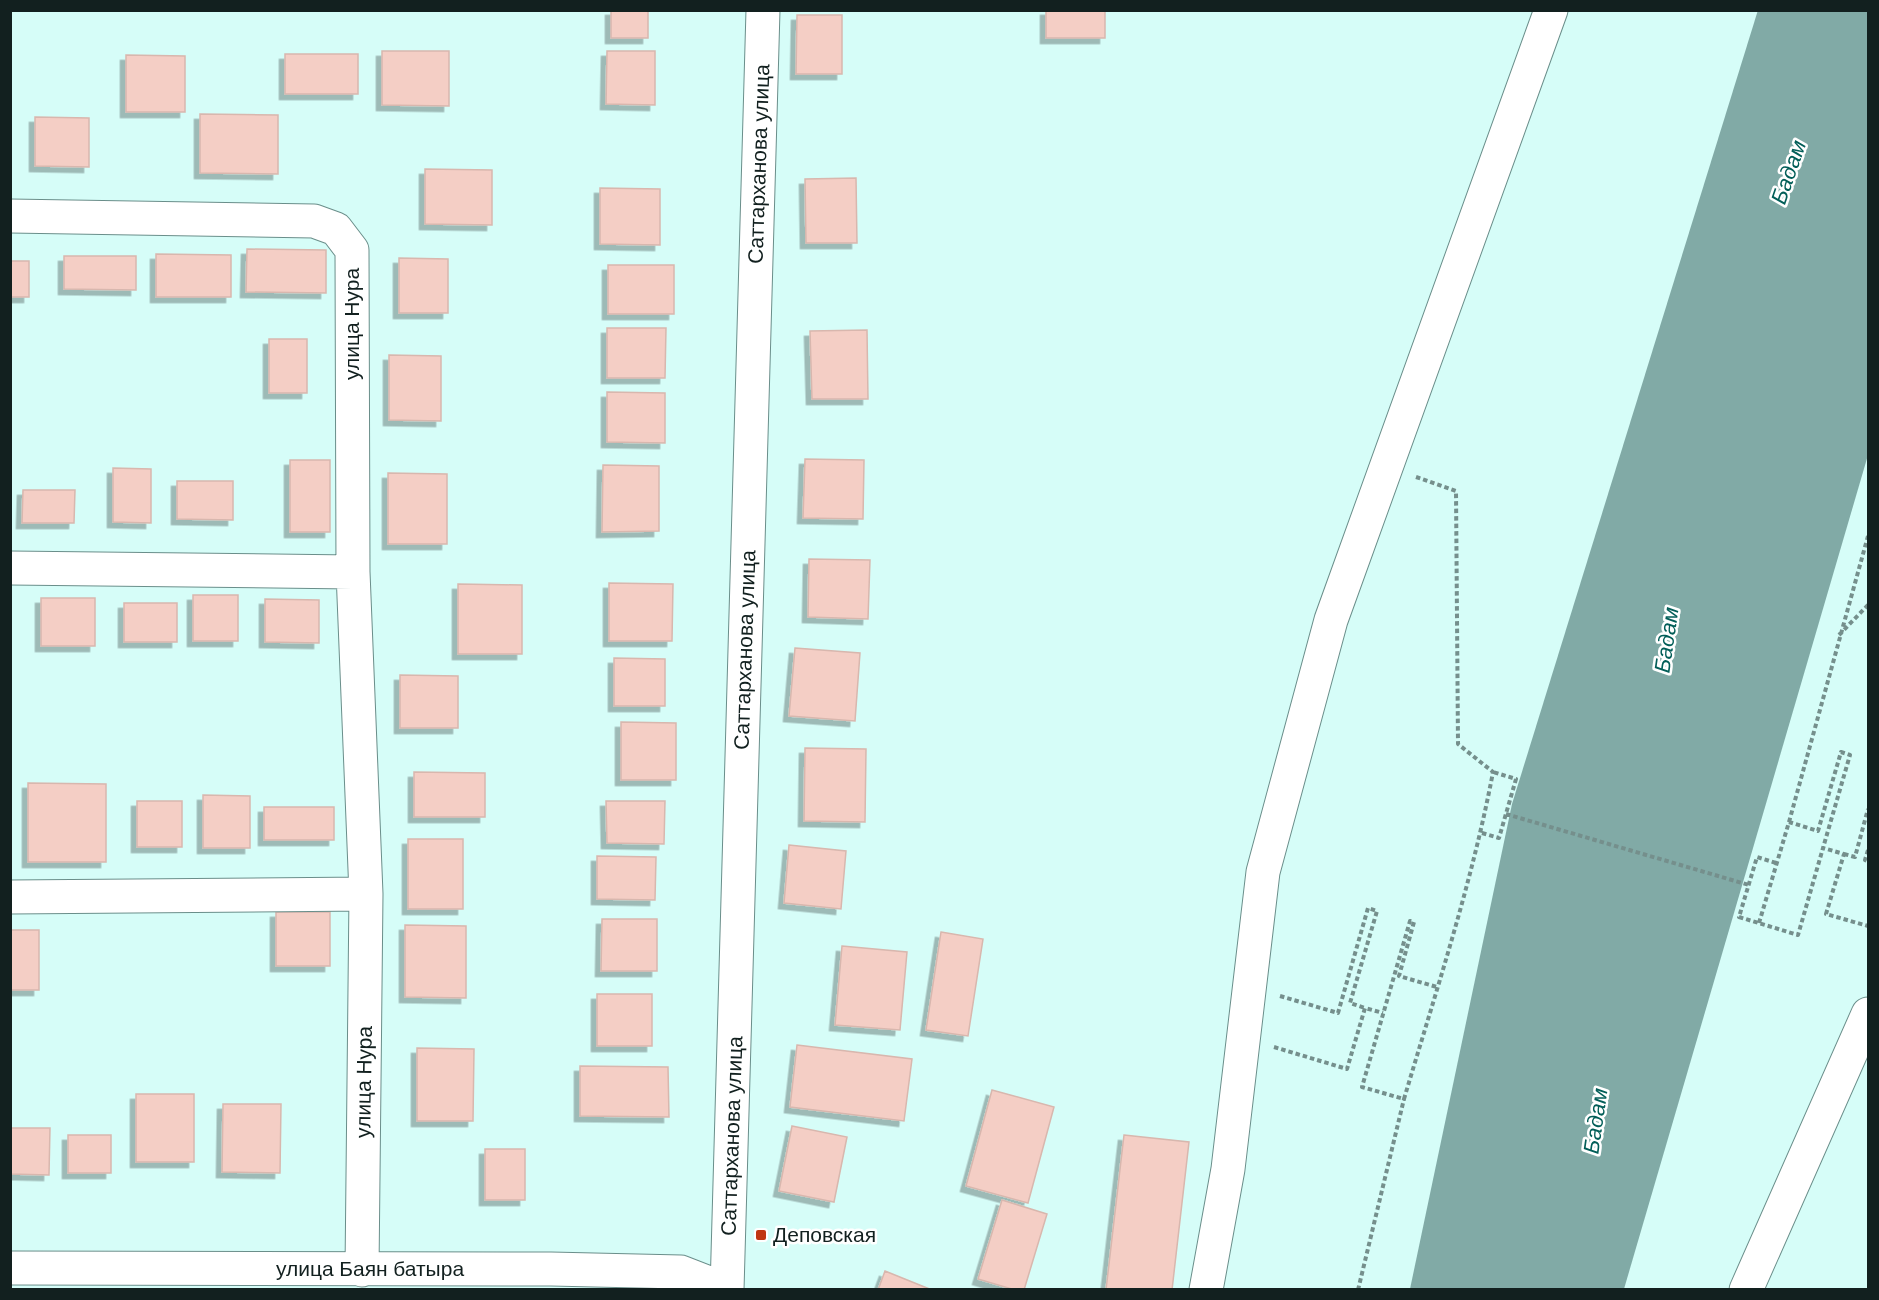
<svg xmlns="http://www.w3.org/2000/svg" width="1879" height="1300" font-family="'DM Sans',sans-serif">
  <defs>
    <filter id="shadow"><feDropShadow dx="-5.5" dy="5.5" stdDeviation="0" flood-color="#0004"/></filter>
  </defs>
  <rect width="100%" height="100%" fill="#d6fdf8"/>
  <!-- water -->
  <path fill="#81aaa6" d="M1758,10L1868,11V455L1624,1289H1410L1512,804Z"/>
  <!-- building -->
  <path fill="#f4cec5" stroke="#d8b7ae" stroke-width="1.5" filter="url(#shadow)" d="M611,10H648V38H611Z
    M1046,10H1105V38H1046Z
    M797,15H842V74H796Z
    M382,51H449V106L382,105Z
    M607,51H655V105L606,104Z
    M285,54H358V94H285Z
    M126,55L185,56V112H126Z
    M200,114L278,115V174L200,173Z
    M35,117L89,118V167L35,166Z
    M425,169L492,170V225L425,224Z
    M856,178L857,243H806L805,179Z
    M600,188L660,189V245L600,244Z
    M247,249L326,250V293L246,292Z
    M156,254L231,255V297H156Z
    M64,256H136V290L64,289Z
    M399,258L448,259V313H399Z
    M10,261H29V297H10Z
    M608,265H674V314H608Z
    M607,328H666L665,378H607Z
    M867,330L868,399H812L810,331Z
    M269,339H307V393H269Z
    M389,355L441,356V421L389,420Z
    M607,392L665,393V443L607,442Z
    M805,459L864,460L863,519L803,518Z
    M290,460H330V532H290Z
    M603,465L659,466V531L602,532Z
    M113,468L151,469V523L113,522Z
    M388,473L447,474V544H388Z
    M177,481H233V520L177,519Z
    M23,490H75L74,523H22Z
    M809,559L870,560L868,619L808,617Z
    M609,583L673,584L672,641H609Z
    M458,584L522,585V654H458Z
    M193,595H238V641H193Z
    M41,598H95V646H41Z
    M265,599L319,600V643L265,642Z
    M124,603H177V642H124Z
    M795,648L860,653L855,721L789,716Z
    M614,658L665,659V706H614Z
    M400,675L458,676V728H400Z
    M621,722L676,723V780H621Z
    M805,748L866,749L865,822L804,821Z
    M414,772L485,773V817H414Z
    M28,783L106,784V862H28Z
    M203,795L250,796V848H203Z
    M137,801H182V847H137Z
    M606,801H665L664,844L607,843Z
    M264,807H334V840H264Z
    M408,839H463V909H408Z
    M789,845L846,851L841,909L784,903Z
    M597,856L656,857L655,900L597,899Z
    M276,912H330V966H276Z
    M602,919H657V971H601Z
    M405,925L466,926V998L405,997Z
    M10,930H39V990H10Z
    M941,932L983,939L968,1036L926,1030Z
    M842,946L907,952L900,1030L835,1025Z
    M597,994H652V1046H597Z
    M797,1045L912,1059L904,1121L790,1107Z
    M417,1048L474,1049L473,1121H417Z
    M580,1066L668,1067L669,1117L580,1116Z
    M992,1090L1054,1107L1028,1203L966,1186Z
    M136,1094H194V1162H136Z
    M223,1104H281L280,1173L222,1172Z
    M792,1126L847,1137L834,1202L779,1191Z
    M10,1128H50L49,1175L10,1174Z
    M68,1135H111V1173H68Z
    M1124,1135L1189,1142L1172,1290H1106Z
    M485,1149H525V1200H485Z
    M1002,1200L1047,1214L1024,1290H1015L978,1279Z
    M885,1271L932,1290H878Z"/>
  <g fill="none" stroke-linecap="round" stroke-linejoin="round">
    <defs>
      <path id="minor" d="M10,216L314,221L336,229L352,250L353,572L366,894L362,1270
        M10,568L353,572
        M10,897L366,894
        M10,1268L551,1269L681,1272L727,1290
        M727,1290L763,10
        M1206,1290L1228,1169L1263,872L1331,620L1551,10
        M1746,1290L1868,1014"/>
    </defs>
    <!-- minor casing -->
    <use href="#minor" stroke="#6a8e8a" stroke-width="35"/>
    <!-- path -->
    <path stroke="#758f8c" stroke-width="4" stroke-dasharray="4.5 3" stroke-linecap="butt" d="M1416,477L1456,491L1458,744L1493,772C1472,883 1436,991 1404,1099L1362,1087L1410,921L1414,922L1399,976L1437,987
      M1839,635L1868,605
      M1506,814L1749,885
      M1789,822L1868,536
      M1482,833L1499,838L1516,779L1493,772
      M1868,850L1865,860L1868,861
      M1844,854L1855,857L1868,809
      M1776,863L1757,857L1739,917L1798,935L1823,848L1844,854L1826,914L1868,926
      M1759,923L1789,822L1818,831L1841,752L1850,755L1823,848
      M1280,996L1338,1013L1368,908L1377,911L1350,1003L1365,1008
      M1274,1047L1347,1069L1365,1008L1383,1013
      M1358,1290L1404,1099"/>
    <!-- minor -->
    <use href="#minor" stroke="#fff" stroke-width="33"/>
  </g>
  <!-- markers -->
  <rect fill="#c03612" stroke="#fff" stroke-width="2" x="755" y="1229" width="12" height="12" rx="3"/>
  <g text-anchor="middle" stroke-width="5" stroke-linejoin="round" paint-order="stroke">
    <!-- street labels -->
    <g font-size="21" fill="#12201f" stroke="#fff">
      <text transform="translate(759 164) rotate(-88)" y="7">Саттарханова улица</text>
      <text transform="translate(352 324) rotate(-90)" y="7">улица Нура</text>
      <text transform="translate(745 650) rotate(-88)" y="7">Саттарханова улица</text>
      <text transform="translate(364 1082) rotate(-89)" y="7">улица Нура</text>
      <text transform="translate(732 1136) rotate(-88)" y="7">Саттарханова улица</text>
      <text x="370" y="1276">улица Баян батыра</text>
    </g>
    <!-- poi labels -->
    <g font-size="21" fill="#12201f" stroke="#fff" text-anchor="start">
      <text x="773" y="1242">Деповская</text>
    </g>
    <!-- water labels -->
    <g font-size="22" font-style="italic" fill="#025e58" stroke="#fff">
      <text transform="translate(1788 172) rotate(-71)" y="8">Бадам</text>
      <text transform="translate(1666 640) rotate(-82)" y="8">Бадам</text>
      <text transform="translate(1595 1121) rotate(-82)" y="8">Бадам</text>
    </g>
  </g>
  <!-- border -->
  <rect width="1879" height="1300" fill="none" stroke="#12201f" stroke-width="24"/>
</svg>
